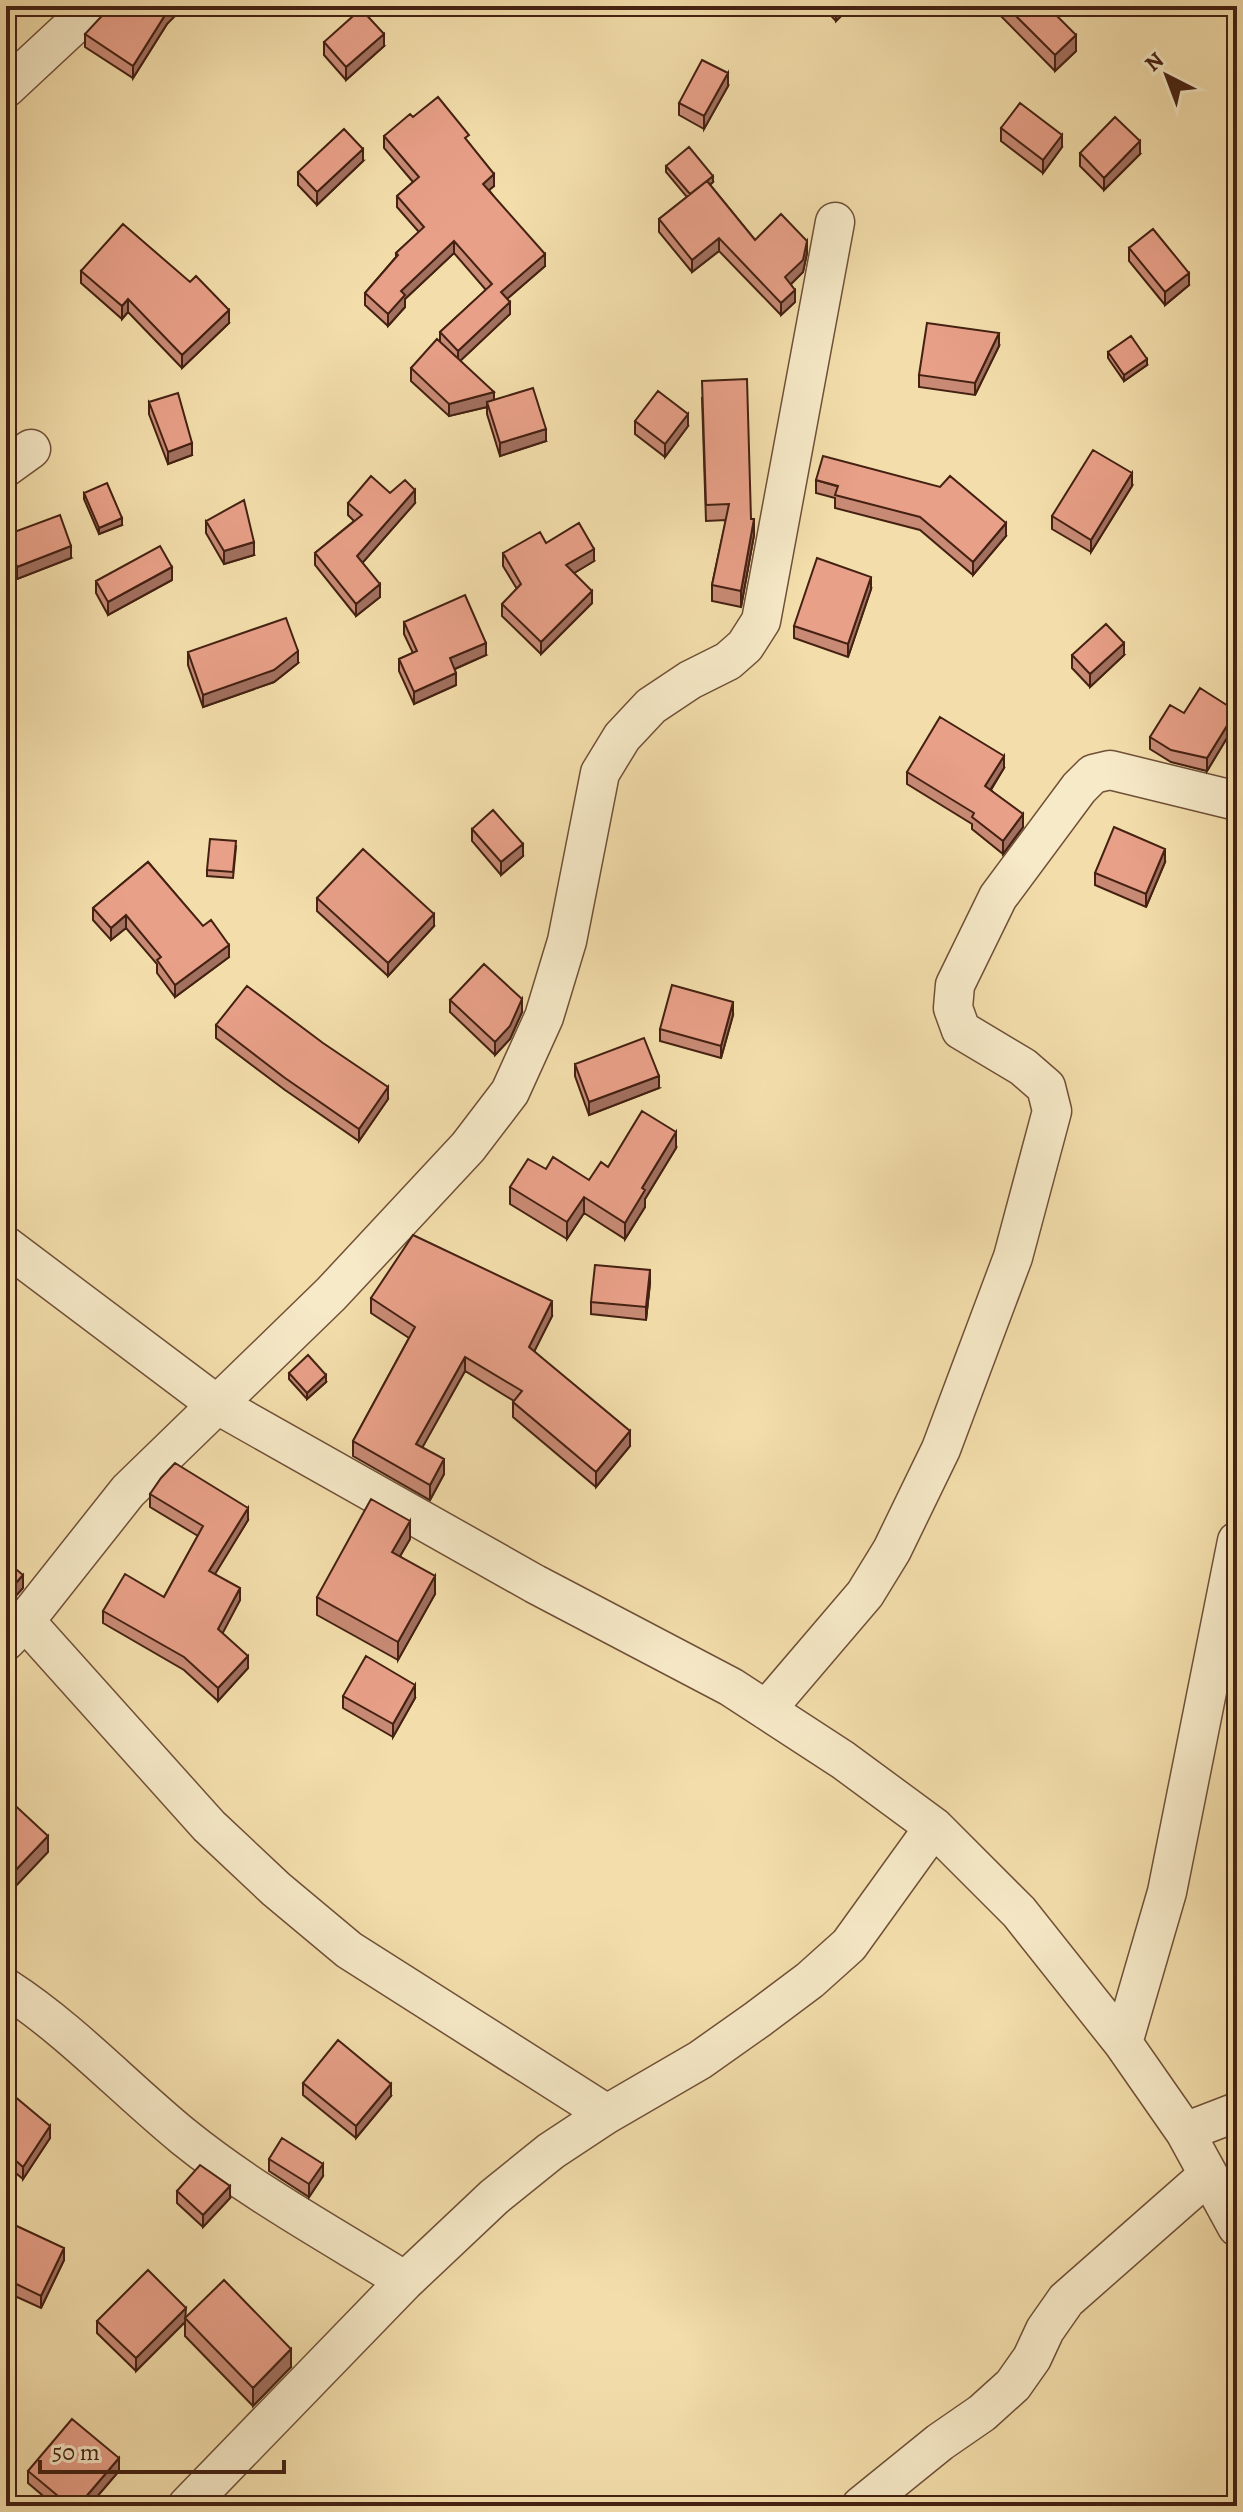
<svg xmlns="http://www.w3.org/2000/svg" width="1243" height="2512" font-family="Alegreya,serif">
  <rect width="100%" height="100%" fill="#f3deab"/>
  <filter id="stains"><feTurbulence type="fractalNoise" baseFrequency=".0025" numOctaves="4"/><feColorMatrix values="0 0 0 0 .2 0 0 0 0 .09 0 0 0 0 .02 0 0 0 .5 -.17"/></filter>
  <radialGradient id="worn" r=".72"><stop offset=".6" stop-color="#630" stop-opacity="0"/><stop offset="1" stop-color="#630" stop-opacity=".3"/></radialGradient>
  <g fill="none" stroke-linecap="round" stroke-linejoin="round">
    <defs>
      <path id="minor" d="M6,88L94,6
        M6,467L31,449
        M6,1246L216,1404L535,1584L731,1687L843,1760L934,1827L1019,1912L1123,2043L1185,2132L1237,2227
        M25,1621L209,1826L276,1889L349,1950L607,2114
        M6,1641L25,1621L128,1491L331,1294L468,1147L510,1092L544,1017L567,941L600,773L622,737L651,706L690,680L728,661L745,646L761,621L835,222
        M766,1710L865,1594L892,1550L941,1449L1013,1257L1052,1111L1046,1087L1023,1067L961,1030L953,1008L955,985L998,897L1079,788L1093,774L1110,770L1237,801
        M6,1988C71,2030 124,2088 184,2137C252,2192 331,2235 405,2281
        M1123,2043L1167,1892L1237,1541
        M1185,2132L1237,2112
        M187,2506L405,2281L494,2197L551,2151L607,2114L700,2060L758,2019L810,1980L849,1945L934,1827
        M861,2506L940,2442L982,2413L1013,2385L1032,2358L1045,2330L1066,2300L1208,2175"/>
    </defs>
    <!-- minor casing -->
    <use href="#minor" stroke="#705038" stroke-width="41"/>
    <!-- minor -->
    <use href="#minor" stroke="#f7eac8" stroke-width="38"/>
  </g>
  <!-- wall -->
  <path fill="#c88a75" stroke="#442112" stroke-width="2" d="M822,6H851L836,21Z
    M991,6H1047L1076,51L1055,71Z
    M167,24L133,78L85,47V34Z
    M324,42L384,46L346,80L324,55Z
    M728,86L704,129L679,115V103Z
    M413,117L469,143L494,186L489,190L545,266L507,299L510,314L460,361L494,399L546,441L500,456L487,414V407L449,416L411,381V368L440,342V332L486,290L454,253L405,299V307L388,326L365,305V293L396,257V253L419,232L397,207V196L413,182L384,148V136Z
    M1001,128L1062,147L1043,173L1001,141Z
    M1080,153L1140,154L1104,190L1080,166Z
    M363,161L317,205L298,185V172Z
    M666,166L713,182L710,185L755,240L807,253L803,272L791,284L795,302L781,315L719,251L692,272L659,232V219L687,197L666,172Z
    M1129,248L1189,285L1165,305L1129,261Z
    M81,271L229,323L182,368L128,312L122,319L81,283Z
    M1237,341V375L1230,356V343Z
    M999,346L975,395L919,387V375Z
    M1108,352L1147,365L1124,381L1108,358Z
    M702,397L751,519L754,535L741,607L712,601V585L726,520L706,521Z
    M149,402L192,455L168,464L149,414Z
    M635,421L688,426L665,457L635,434Z
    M816,480L1006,536L973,575L920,530L835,508V498L816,493Z
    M1132,486L1091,552L1052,529V516Z
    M84,493L122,525L99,534L84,499Z
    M390,493L415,503L362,563L380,597L356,616L315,565V553L354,521L348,515V503Z
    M206,521L254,555L224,564L206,533Z
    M6,535L71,558L17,579L6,551Z
    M546,543L594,561L574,573L592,603L541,654L502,616V604L517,589L503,566V553Z
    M172,580L108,615L96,593V581Z
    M871,589L848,657L794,638V626Z
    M404,622L486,655L455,669L456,685L414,704L399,671V659L413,653L404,634Z
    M188,652L298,663L274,682L203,707L188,665Z
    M1072,655H1124L1090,687L1072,668Z
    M1184,713L1236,723L1207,771L1171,762L1150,749V737Z
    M1004,768L991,790L1023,827L1003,854L972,829V824L907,784V772Z
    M472,829L523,856L501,875L472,841Z
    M236,847L233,878L207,876V870Z
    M148,862L229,957L175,997L157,973V964L126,928L111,940L93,920V908Z
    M1165,862L1146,907L1095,885V873Z
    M317,898L434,926L388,976L317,911Z
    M450,1000L522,1012L510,1039L495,1055L450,1012Z
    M733,1015L721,1058L660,1041V1029Z
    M216,1025L388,1099L359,1141L285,1090L216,1038Z
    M575,1064L659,1088L589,1115L575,1076Z
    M676,1148L645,1199V1207L625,1239L584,1213L567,1239L510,1204V1187L546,1169L589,1180L608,1167Z
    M650,1283L646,1320L591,1314V1302Z
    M371,1298L552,1316L534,1351L630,1446L596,1487L513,1417V1402L514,1401L465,1371L422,1447L444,1474L430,1500L353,1456V1441L409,1338L371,1313Z
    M289,1373L326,1382L307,1399L289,1379Z
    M150,1494L248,1520L214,1575L240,1600L222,1633L248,1668L218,1701L184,1670L103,1623V1611L164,1597L198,1536L150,1507Z
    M410,1539L400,1556L435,1594L398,1660L317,1615V1597Z
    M343,1696L415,1698L393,1737L343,1708Z
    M303,2083L391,2096L356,2138L303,2095Z
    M6,2104L50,2138L23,2179L6,2165Z
    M269,2159L323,2176L309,2197L269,2171Z
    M177,2191L230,2198L203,2227L177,2203Z
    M6,2221L64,2260L41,2308L6,2292Z
    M186,2317L291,2367L253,2406L185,2336V2322L136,2371L97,2333V2321Z
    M28,2471H119L89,2506H55L28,2483Z"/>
  <!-- shaded-wall -->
  <path fill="#a2705f" stroke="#442112" stroke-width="2" d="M173,6H185L167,24L133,78V66L167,12Z
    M839,6H851L836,21V8Z
    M384,34V46L346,80V67Z
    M1076,35V51L1055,71V55Z
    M728,73V86L704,129V116Z
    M1062,135V147L1043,173V160Z
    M1140,141V154L1104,190V178Z
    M363,149V161L317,205V192Z
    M494,174V186L483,195V184Z
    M713,176V182L690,201V195Z
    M719,238V251L692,272V260Z
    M454,241V253L405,299V307L388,326V314L401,291Z
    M807,241V253L803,272L785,290V277Z
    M545,254V266L501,304V292Z
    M1189,273V285L1165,305V292Z
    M795,290V302L781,315V303Z
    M128,299V312L122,319V306Z
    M510,302V314L458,363V351Z
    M229,310V323L182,368V355Z
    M999,333V346L975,395V383Z
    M1147,359V365L1124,381V375Z
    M494,392V405L487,402V407L449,416V404Z
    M688,414V426L665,457V444Z
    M546,429V441L500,456V443Z
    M192,443V455L168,464V452Z
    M1132,473V486L1091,552V540Z
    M415,490V503L357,569V556Z
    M122,518V525L99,534V528Z
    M754,519V535L741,607V591Z
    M1006,523V536L973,575V562Z
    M254,542V555L224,564V551Z
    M71,546V558L17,579V567Z
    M594,549V561L566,578V565Z
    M172,567V580L108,615V602Z
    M871,577V589L848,657V644Z
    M380,584V597L356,616V604Z
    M592,591V603L541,654V642Z
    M486,643V655L450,671V658Z
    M1124,643V655L1090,687V674Z
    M298,651V663L274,682L203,707V695Z
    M456,673V685L414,704V692Z
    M1236,711V723L1207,771V758Z
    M1004,756V768L985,798V786Z
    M1023,814V827L1003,854V841Z
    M523,844V856L501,875V862Z
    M1165,849V862L1146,907V894Z
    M434,914V926L388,976V963Z
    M126,915V928L111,940V928Z
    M229,945V957L175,997V985Z
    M522,999V1012L510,1039L495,1055V1042Z
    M733,1002V1015L721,1058V1046Z
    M659,1076V1088L589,1115V1102Z
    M388,1087V1099L359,1141V1129Z
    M676,1132V1148L645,1199V1207L625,1239V1223L642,1188Z
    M584,1197V1213L567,1239V1222Z
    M650,1270V1283L646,1320V1307Z
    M552,1301V1316L529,1362V1347Z
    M465,1357V1371L416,1459V1444Z
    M326,1375V1382L307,1399V1393Z
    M630,1431V1446L596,1487V1472Z
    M444,1459V1474L430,1500V1485Z
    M248,1508V1520L209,1584V1571Z
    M410,1521V1539L392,1570V1552Z
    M23,1575V1588L6,1607V1594Z
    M435,1576V1594L398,1660V1642Z
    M240,1588V1600L218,1642V1629Z
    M248,1656V1668L218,1701V1688Z
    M415,1685V1698L393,1737V1724Z
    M48,1836V1852L13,1889V1893L6,1901V1885L11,1875Z
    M391,2084V2096L356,2138V2126Z
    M50,2126V2138L23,2179V2167Z
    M323,2164V2176L309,2197V2184Z
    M230,2186V2198L203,2227V2215Z
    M64,2248V2260L41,2308V2296Z
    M186,2308L185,2322L136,2371V2358Z
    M291,2349V2367L253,2406V2388Z
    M119,2458V2471L89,2506H78Z"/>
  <!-- building -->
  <path fill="#e8a088" stroke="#442112" stroke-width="2" d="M111,6H173L167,12L133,66L85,34Z
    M1006,6H1047L1076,35L1055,55Z
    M361,9L384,34L346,67L324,42Z
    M702,60L728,73L704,116L679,103Z
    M438,97L469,135L465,138L494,174L483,184L545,254L501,292L510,302L458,351L440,332L492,284L454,241L401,291L405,295L388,314L365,293L398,255L396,253L424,227L397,196L419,177L384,136L410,114L413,117Z
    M1020,103L1062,135L1043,160L1001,128Z
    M1115,117L1140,141L1104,178L1080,153Z
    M344,129L363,149L317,192L298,172Z
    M689,147L713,176L690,194L666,166Z
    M707,181L755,240L781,214L807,241L803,260L785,277L795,290L781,303L719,238L692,260L659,219Z
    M123,224L190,282L196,276L229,310L182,355L128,299L122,306L81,271Z
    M1153,229L1189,273L1165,292L1129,248Z
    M927,323L999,333L975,383L919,375Z
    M1131,336L1147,359L1124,375L1108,352Z
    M437,339L494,392L449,404L411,368Z
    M1237,341V363L1230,343Z
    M747,379L751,519H754L741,591L712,585L729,504L706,505L702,381Z
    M533,388L546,429L500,443L487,402Z
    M658,391L688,414L665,444L635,421Z
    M178,393L192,443L168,452L149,402Z
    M1093,450L1132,473L1091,540L1052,516Z
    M823,456L940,487L950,476L1006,523L973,562L920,517L835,495L838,486L816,480Z
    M371,476L390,493L405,480L415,490L357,556L380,584L356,604L315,553L362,515L348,503Z
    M107,483L122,518L99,528L84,493Z
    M244,500L254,542L224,551L206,521Z
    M60,515L71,546L17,567L6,535Z
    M579,523L594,549L566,565L592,591L541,642L502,604L521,584L503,553L540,532L546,543Z
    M160,546L172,567L108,602L96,581Z
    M817,558L871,577L848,644L794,626Z
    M465,595L486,643L450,658L456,673L414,692L399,659L417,651L404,622Z
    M286,618L298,651L274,670L203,695L188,652Z
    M1106,624L1124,643L1090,674L1072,655Z
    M1200,688L1236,711L1207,758L1171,750L1150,737L1170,705L1184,713Z
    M940,717L1004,756L985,786L1023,814L1003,841L972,817L974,813L907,772Z
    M493,810L523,844L501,862L472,829Z
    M1114,827L1165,849L1146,894L1095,873Z
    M210,839L236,841L233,872L207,870Z
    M363,849L434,914L388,963L317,898Z
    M148,862L203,926L211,920L229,945L175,985L157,960L161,957L126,915L111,928L93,908Z
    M484,964L522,999L510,1026L495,1042L450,1000Z
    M672,985L733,1002L721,1046L660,1029Z
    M247,986L323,1043L388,1087L359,1129L285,1078L216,1025Z
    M644,1038L659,1076L589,1102L575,1064Z
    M642,1111L676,1132L642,1188L645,1190L625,1223L584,1197L567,1222L510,1187L528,1159L546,1169L553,1157L589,1180L601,1162L608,1167Z
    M413,1235L552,1301L529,1347L630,1431L596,1472L513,1402L522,1391L465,1357L416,1444L444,1459L430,1485L353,1441L415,1327L371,1298Z
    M595,1265L650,1270L646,1307L591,1302Z
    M308,1355L326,1375L307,1393L289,1373Z
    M175,1463L248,1508L209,1571L240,1588L218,1629L248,1656L218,1688L184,1657L103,1611L125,1574L164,1597L203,1526L150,1494L161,1478Z
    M371,1499L410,1521L392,1552L435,1576L398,1642L317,1597Z
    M6,1561L23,1575L6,1594Z
    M366,1656L415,1685L393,1724L343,1696Z
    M6,1797L48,1836L11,1875L13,1877L6,1885Z
    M338,2040L391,2084L356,2126L303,2083Z
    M13,2095L50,2126L23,2167L6,2152V2104Z
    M282,2138L323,2164L309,2184L269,2159Z
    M200,2165L230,2186L203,2215L177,2191Z
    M6,2221L64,2248L41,2296L6,2279Z
    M148,2270L186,2308L136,2358L97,2321Z
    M224,2280L291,2349L253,2388L185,2318Z
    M72,2419L119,2458L78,2506H70L28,2471Z"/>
  <!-- margin -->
  <rect width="1243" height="2512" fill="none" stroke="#f3deab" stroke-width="32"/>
  <rect x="8" y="8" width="1227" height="2496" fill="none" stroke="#442112" stroke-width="4"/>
  <rect x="16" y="16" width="1211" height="2480" fill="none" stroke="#442112" stroke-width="2"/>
  <!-- north arrow -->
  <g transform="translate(1167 76) rotate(318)" stroke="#f7eac8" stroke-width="6" paint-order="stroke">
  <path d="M0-6L14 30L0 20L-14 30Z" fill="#442112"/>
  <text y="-12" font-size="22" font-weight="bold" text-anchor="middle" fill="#442112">N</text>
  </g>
  <!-- scale -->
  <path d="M40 2460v12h244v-12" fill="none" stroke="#442112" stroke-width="4"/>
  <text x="52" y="2460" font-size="24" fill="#442112" stroke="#f7eac8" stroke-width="6" paint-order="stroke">50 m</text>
  <rect width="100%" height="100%" filter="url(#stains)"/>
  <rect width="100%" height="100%" fill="url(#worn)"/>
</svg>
